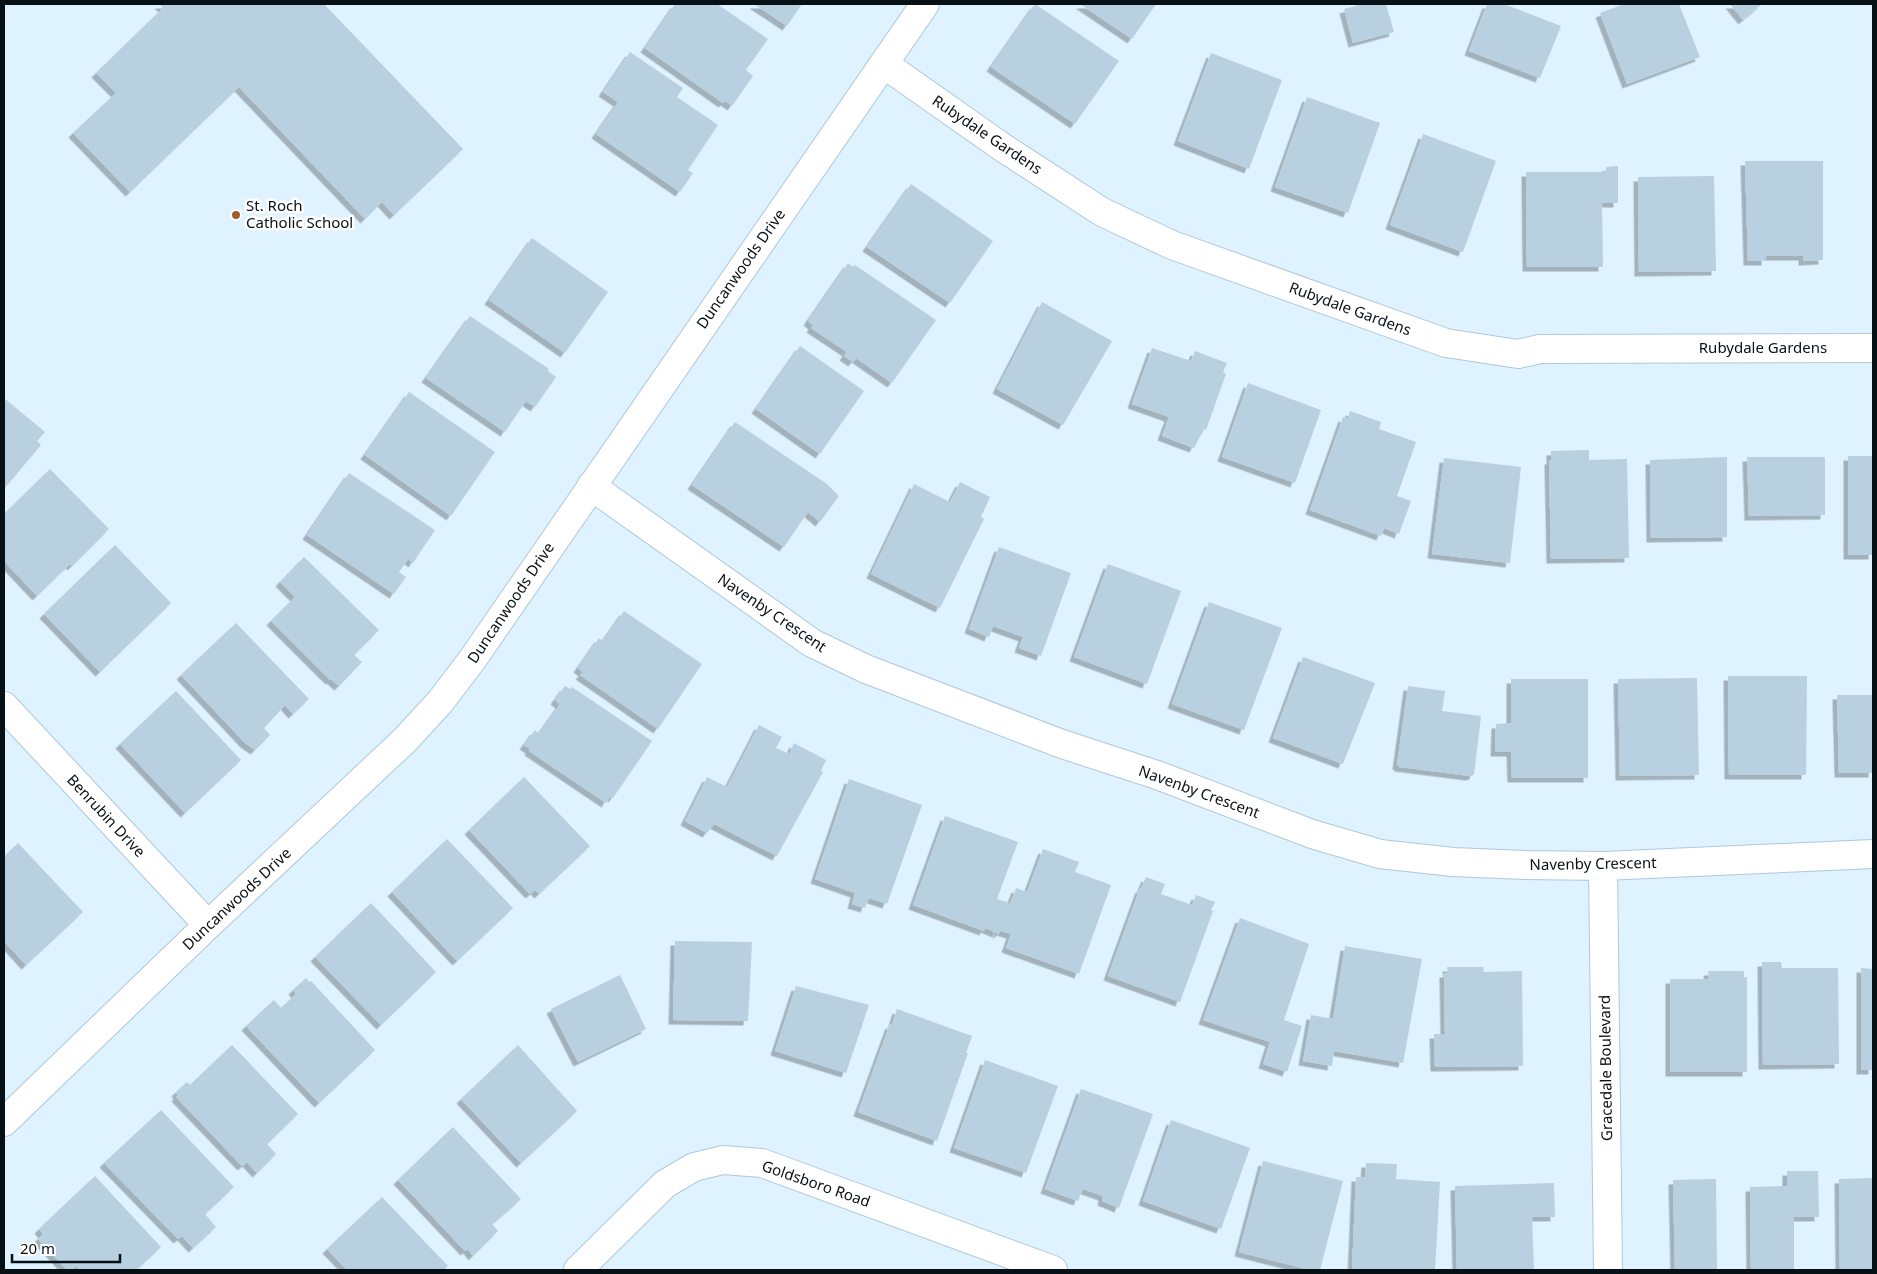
<svg xmlns="http://www.w3.org/2000/svg" width="1877" height="1274" font-family="'Noto Sans',sans-serif">
  <defs>
    <filter id="shadow"><feDropShadow dx="-4.5" dy="4.5" stdDeviation="0" flood-color="#0004"/></filter>
  </defs>
  <rect width="100%" height="100%" fill="#def2ff"/>
  <!-- building -->
  <path fill="#b8d0e0" filter="url(#shadow)" d="M159,4H324L463,149L394,215L382,202L365,219L239,87L130,192L73,133L116,93L96,73L163,8Z
    M675,4H717L768,39L746,70L753,76L732,106L725,101L723,103L645,48Z
    M754,4H802L787,26Z
    M1035,4L1119,61L1075,124L991,67Z
    M1080,4H1156L1132,39Z
    M1355,4H1386L1394,32L1353,43L1344,9L1356,6Z
    M1487,4H1504L1561,26L1540,78L1469,51Z
    M1624,4H1679L1700,57L1627,84L1600,13Z
    M1730,4H1762L1743,20Z
    M630,52L683,88L677,97L718,125L688,170L693,173L680,192L596,134L618,102L603,92Z
    M1211,53L1282,80L1249,169L1178,141Z
    M1307,97L1380,123L1348,213L1275,187Z
    M1423,134L1496,161L1463,252L1390,225Z
    M1745,161H1823V260L1803,261V256H1766V261H1748Z
    M1618,166V203H1602L1603,267H1527L1526,172H1606V167Z
    M1714,176L1716,271L1639,272L1638,177Z
    M911,184L993,241L950,303L867,247Z
    M532,238L608,292L565,353L489,300Z
    M848,263L853,267L855,265L936,320L892,383L856,358L853,362L844,356L847,352L811,328L813,325L808,321Z
    M1042,302L1112,341L1063,425L997,389Z
    M470,316L549,369L548,371L556,377L535,407L526,401L505,432L426,378Z
    M800,346L864,391L820,454L756,409Z
    M1152,348L1191,361L1195,351L1227,363L1223,372L1226,374L1206,430L1204,429L1194,448L1162,436L1169,417L1132,404Z
    M1248,383L1321,410L1295,483L1222,457Z
    M409,392L495,452L451,516L365,455Z
    M4,398L45,432L37,441L41,445L4,489Z
    M1350,411L1381,422L1379,429L1416,442L1397,496L1411,501L1399,534L1384,528L1381,536L1310,510L1343,417L1348,419Z
    M735,422L827,484L839,496L820,522L808,512L784,547L692,485Z
    M1589,450V460L1627,459L1629,558L1551,559L1549,460H1551V451Z
    M1848,456H1873V555H1848Z
    M1727,457V537L1651,538L1650,460Z
    M1747,457H1825V515L1749,516Z
    M1444,458L1521,467L1510,563L1432,554Z
    M50,469L109,529L72,566L70,564L37,596L4,561V514Z
    M349,473L435,530L413,563L408,559L399,572L406,577L394,594L307,535Z
    M960,482L990,497L981,517L984,519L940,608L871,574L914,484L950,502Z
    M115,545L171,603L100,672L44,614Z
    M999,547L1071,573L1041,656L1019,648L1023,637L993,626L989,637L969,629Z
    M304,557L379,630L354,655L362,662L339,686L331,679L330,680L271,621L295,597L280,582Z
    M1108,564L1181,591L1147,684L1074,657Z
    M1209,602L1282,628L1244,730L1172,704Z
    M624,611L702,664L658,729L580,675L583,672L578,668L599,638L603,641Z
    M236,623L309,699L293,714L285,705L264,728L270,735L255,750L245,743L181,675Z
    M1303,657L1375,683L1343,764L1273,738Z
    M1728,676H1807L1806,775H1729Z
    M1697,678L1699,775L1620,776L1618,679Z
    M1511,679H1588V778H1512L1511,752H1495L1496,724L1511,723Z
    M565,686L570,689L572,687L652,741L613,798L610,796L606,803L529,751L530,749L524,745L535,730L539,734L560,704L555,700Z
    M1408,686L1445,691L1442,711L1481,716L1474,775L1470,776L1399,767V766L1397,765Z
    M176,691L241,760L185,813L120,744Z
    M1837,695H1873V773H1839Z
    M759,725L782,737L776,748L789,754L794,743L826,760L821,771L823,772L777,856L714,824L707,833L685,821L707,777L727,787Z
    M524,777L590,846L539,894L535,890L530,894L469,830Z
    M849,779L922,805L887,904L869,898L865,908L852,904L855,893L815,879Z
    M945,816L1018,842L997,899L1007,902L997,933L985,928L984,931L913,905Z
    M447,839L513,908L457,961L392,892Z
    M18,843L83,912L26,965L4,941V857Z
    M1043,849L1079,862L1075,872L1111,885L1079,974L1006,948L1011,934L1001,931L997,935L1007,903L1010,904L1016,888L1027,892Z
    M1146,877L1165,884L1161,894L1192,905L1196,895L1215,902L1211,910L1213,911L1180,1002L1108,976L1140,888L1141,889Z
    M371,903L436,972L381,1025L315,957Z
    M1240,918L1309,944L1284,1020L1302,1026L1287,1072L1263,1064L1270,1042L1203,1020Z
    M675,941L752,942L748,1021L673,1020Z
    M1345,946L1422,959L1403,1063L1334,1051L1332,1066L1303,1061L1311,1015L1333,1019Z
    M1762,962H1781L1782,968H1838L1839,1064L1763,1065Z
    M1447,967H1483L1484,972L1522,971L1523,1066L1435,1067L1434,1034H1445L1444,973H1448Z
    M1861,968L1873,969V1070H1861Z
    M1708,971H1744V977H1747V1072H1670V979H1709Z
    M620,975L646,1029L578,1062L551,1009Z
    M306,978L309,982L311,981L375,1050L319,1103L246,1026L274,1000L281,1008L296,994L293,990Z
    M796,986L869,1005L846,1073L775,1051Z
    M897,1009L972,1036L966,1053H968L937,1141L858,1112L890,1024L892,1025Z
    M232,1045L298,1114L267,1144L276,1154L257,1173L247,1162L242,1166L176,1097L178,1095L176,1092L187,1082L190,1085Z
    M518,1045L577,1111L521,1163L461,1099Z
    M985,1060L1058,1086L1026,1173L954,1148Z
    M1081,1089L1153,1114L1119,1208L1102,1201L1103,1196L1083,1189L1078,1201L1045,1189Z
    M161,1110L234,1187L205,1214L216,1227L193,1248L182,1236L178,1239L104,1163Z
    M1171,1120L1250,1148L1221,1229L1143,1201Z
    M453,1127L521,1199L492,1224L498,1231L473,1256L468,1249L465,1251L398,1180Z
    M1263,1161L1343,1181L1320,1270H1310L1239,1252Z
    M1366,1163L1397,1164L1396,1179L1440,1182L1435,1270H1352L1356,1177H1365Z
    M1787,1171H1818L1819,1217H1794V1270H1751L1750,1187L1787,1186Z
    M95,1176L161,1247L136,1270H79L76,1266L71,1270H67L38,1239L43,1234L39,1229Z
    M1873,1178V1270H1840L1839,1179Z
    M1716,1179L1717,1270H1675L1673,1180Z
    M1554,1183L1555,1217H1532L1534,1270H1457L1455,1186Z
    M382,1197L448,1266L443,1270H347L327,1249Z"/>
  <g fill="none" stroke-linecap="round" stroke-linejoin="round">
    <defs>
      <path id="street" d="M884,64L1002,147L1102,212L1172,245L1446,343L1518,354L1540,349L1873,348
        M591,486L812,643L866,669L1062,744L1157,775L1312,834L1380,854L1453,862L1525,865L1603,866L1873,854
        M4,706L208,925
        M1603,866L1608,1270
        M578,1270L665,1184L694,1167L723,1160L762,1163L1053,1270"/>
      <path id="secondary" d="M4,1122L208,925L405,740L440,702L472,660L925,4"/>
    </defs>
    <!-- street casing -->
    <use href="#street" stroke="#b0c8d7" stroke-width="30"/>
    <!-- secondary casing -->
    <use href="#secondary" stroke="#b0c8d7" stroke-width="30"/>
    <!-- street -->
    <use href="#street" stroke="#fff" stroke-width="28"/>
    <!-- secondary -->
    <use href="#secondary" stroke="#fff" stroke-width="28"/>
  </g>
  <!-- markers -->
  <circle fill="#a15e2c" stroke="#fff" stroke-width="2" cx="236" cy="215" r="5"/>
  <g text-anchor="middle" stroke-width="5" stroke-linejoin="round" paint-order="stroke">
    <!-- street labels -->
    <g font-size="15" fill="#071015" stroke="#fff">
      <text transform="translate(987 135) rotate(34)" y="5">Rubydale Gardens</text>
      <text transform="translate(741 269) rotate(-55)" y="5">Duncanwoods Drive</text>
      <text transform="translate(1350 309) rotate(20)" y="5">Rubydale Gardens</text>
      <text x="1763" y="353">Rubydale Gardens</text>
      <text transform="translate(511 603) rotate(-56)" y="5">Duncanwoods Drive</text>
      <text transform="translate(772 613) rotate(34)" y="5">Navenby Crescent</text>
      <text transform="translate(1199 792) rotate(20)" y="5">Navenby Crescent</text>
      <text transform="translate(106 816) rotate(47)" y="5">Benrubin Drive</text>
      <text transform="translate(1593 864) rotate(-1)" y="5">Navenby Crescent</text>
      <text transform="translate(237 899) rotate(-43)" y="5">Duncanwoods Drive</text>
      <text transform="translate(1606 1068) rotate(-91)" y="5">Gracedale Boulevard</text>
      <text transform="translate(816 1184) rotate(19)" y="5">Goldsboro Road</text>
    </g>
    <!-- poi labels -->
    <g font-size="15" fill="#071015" stroke="#fff" text-anchor="start">
      <text x="246" y="211">St. Roch<tspan x="246" dy="17">Catholic School</tspan></text>
    </g>
  </g>
  <!-- border -->
  <rect width="1877" height="1274" fill="none" stroke="#071015" stroke-width="10"/>
  <!-- scale -->
  <path d="M12 1254v8h108v-8" fill="none" stroke="#071015" stroke-width="2.5"/>
  <text x="20" y="1254" font-size="15" fill="#071015" stroke="#ffffff" stroke-width="4" paint-order="stroke">20 m</text>
</svg>
